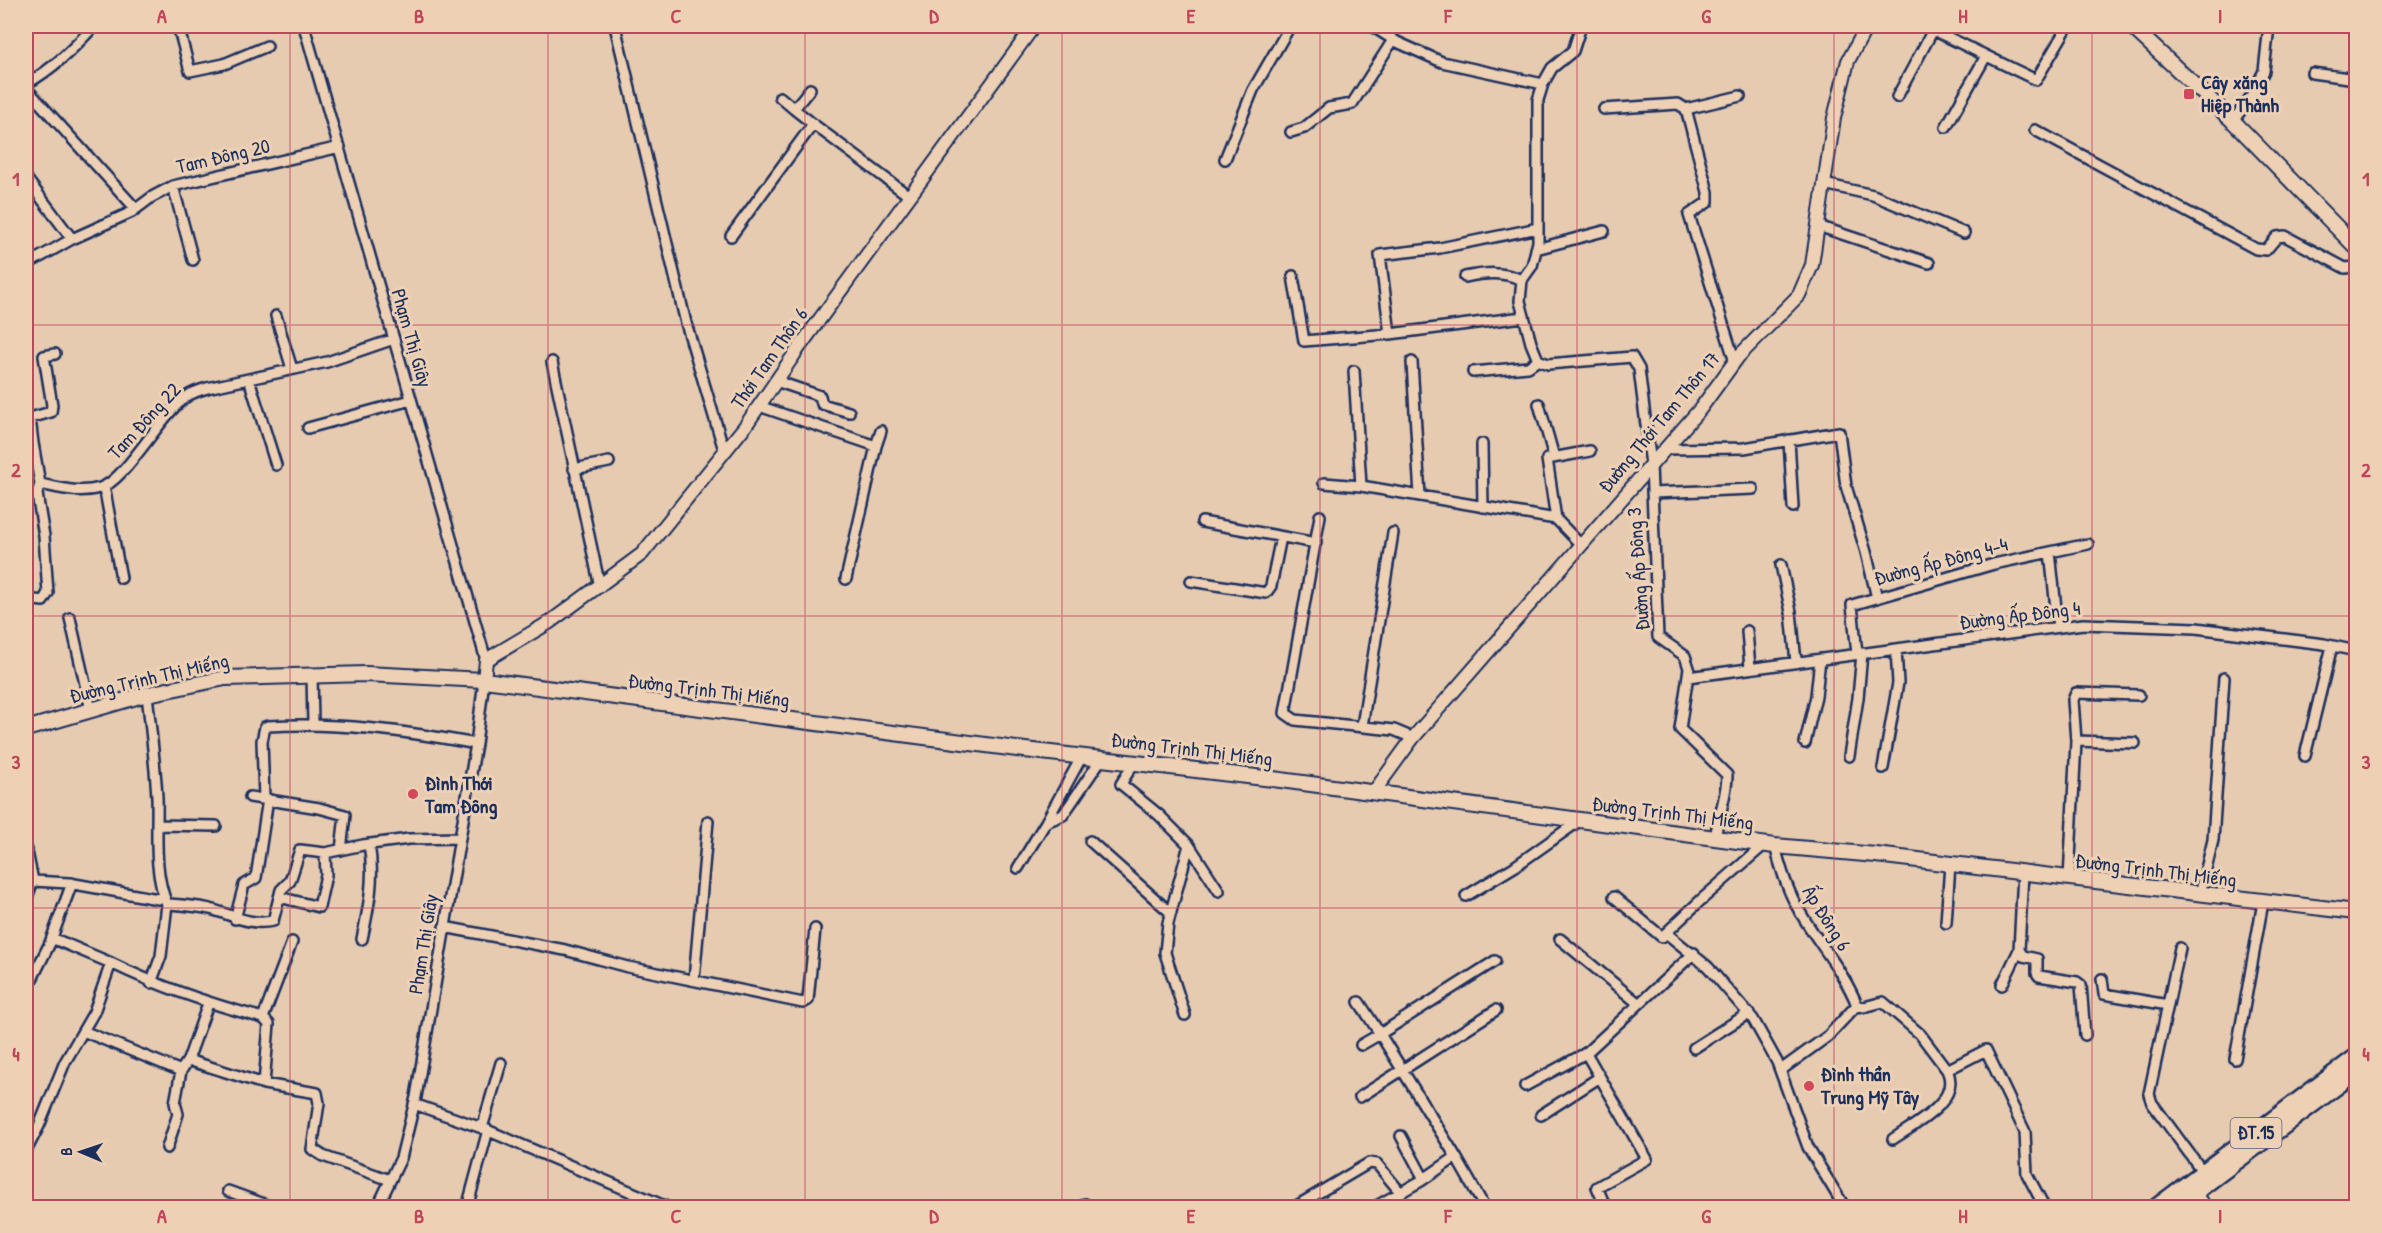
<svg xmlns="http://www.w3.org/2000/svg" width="2382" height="1233" font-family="'Patrick Hand',sans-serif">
  <rect width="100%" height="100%" fill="#e6cbb1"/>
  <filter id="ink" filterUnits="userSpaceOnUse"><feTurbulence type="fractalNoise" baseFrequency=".0167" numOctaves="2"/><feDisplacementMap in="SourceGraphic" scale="12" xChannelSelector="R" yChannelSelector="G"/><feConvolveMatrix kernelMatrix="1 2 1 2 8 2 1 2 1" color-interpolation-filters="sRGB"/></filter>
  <g filter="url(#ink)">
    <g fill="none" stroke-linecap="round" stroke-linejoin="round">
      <defs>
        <path id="minor" d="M178,26L190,71L224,64L267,46
          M304,26L486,660
          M615,26L686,323L724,450
          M1372,26L1397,42L1442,62L1543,84
          M1581,26L1573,51L1552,68L1543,84L1538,100V242L1532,266L1522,280L1520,301L1531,343L1538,360L1548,364L1632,357L1639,369L1651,465L1658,637L1685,656L1689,668L1680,729L1727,775C1727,796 1718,817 1715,838
          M2312,73L2356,79
          M26,84C53,69 73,49 94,26
          M26,88L136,209
          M810,89L794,109L813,124
          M780,97L794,109
          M1897,97L1933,30L2036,80L2068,26
          M1604,109L1678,104L1686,109
          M2233,121L2250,98L2264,71L2269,26
          M1946,127L1986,56
          M2035,130L2256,249L2266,250L2277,237L2285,236L2345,268L2356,267
          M1291,132L1304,128L1329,108L1352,104L1393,40
          M1225,159L1253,90L1290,26
          M26,178L72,239
          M1824,184L1873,195L1964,233
          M173,186L193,260
          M1818,226L1929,263
          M731,236L813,124L909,196
          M1536,249L1604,231
          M26,265L72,239L132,212L152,197L173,186L340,147
          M1293,276L1304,341L1390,334L1523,317
          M1465,277C1486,273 1502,271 1522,280
          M276,316L292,369
          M1390,334L1380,255L1440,248L1538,228
          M552,362L600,587
          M1412,362L1420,496
          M1735,362L1689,215L1708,202V192L1686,109L1740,96
          M1354,371L1361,486
          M1473,372L1528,367L1538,360
          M249,379L276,465
          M776,381L820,396L822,404L849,412
          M1539,404L1554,457
          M759,406L876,446L881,431
          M308,428L411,400
          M1789,440L1793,507
          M33,443L30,418L51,412L52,405L44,356L55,354
          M26,444L33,443L40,484C60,488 79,494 100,488C126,481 161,412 189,395C194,392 201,390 207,388L327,362L394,339
          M1482,444L1483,507
          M1665,449L1744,448L1839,432L1846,486L1866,552L1877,598
          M574,469L609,462
          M1324,483L1361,486L1556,519L1581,545
          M104,486L121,578
          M1652,493L1753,489
          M1320,516L1285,713L1295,720L1394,730L1413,738
          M1556,519L1547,459L1590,451
          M1202,522L1316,543
          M2050,552L2058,627
          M1781,565L1791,612L1796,662
          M846,579L876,446
          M1191,581L1266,593L1271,586L1281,537
          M26,599L43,601L48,593L44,536L37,494L40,484
          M70,618L91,710
          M1747,631L1750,668
          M1857,654L1852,605L1994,564L2088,544
          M312,675L313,723
          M1688,677L2083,624L2196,628L2324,644L2356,651
          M147,695C151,729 155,763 157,797C158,831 153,872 167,904L161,956L151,983
          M1362,726L1393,533
          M2076,741L2135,743
          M1805,743L1816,696L1820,659
          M1849,756L1858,698L1862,653
          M2305,756L2332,646
          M1135,761L1121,784L1159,815L1189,845L1168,923L1165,953L1185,1015
          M1883,768L1898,683L1896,649
          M250,797L319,808L345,815L341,850
          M264,798L262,741L265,727L268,726C338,722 406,731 476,744
          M1046,822L1082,756
          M158,825L216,826
          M1090,841L1171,913
          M1189,845L1219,891
          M1764,845L1701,900L1666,933L1708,967L1753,1019L1777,1062L1808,1147L1845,1208
          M1775,846C1780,866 1785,884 1795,903C1813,938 1842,967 1857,1005
          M26,847L33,881L26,900
          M1018,868L1046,822L1063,815L1102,758
          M2023,873L2019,950L2023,956L2037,959V973L2039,976L2077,982L2081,985L2085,1035
          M2069,879L2076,741L2073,700L2076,693L2139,695
          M33,881L69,883L158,899L164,896
          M2200,894L2213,840L2224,678
          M1466,896L1514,867L1579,821
          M279,897L319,907L326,875L325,853
          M1614,897L1662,937L1666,933
          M167,904C181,905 196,906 210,909C233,915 249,926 273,921L281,890L290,881L300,850L325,853L363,845L409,839L459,838
          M235,919L244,885L256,878L268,799
          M1946,923L1950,864
          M444,927L565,950L628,967L803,1003L808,1000L815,929
          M52,938L111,963
          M362,939C369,906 375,877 369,844
          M1560,939L1639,1004
          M2180,948L2149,1094L2152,1103L2203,1172
          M2102,979L2104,994L2168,1005
          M694,980L708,821
          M2002,985L2019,950
          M26,991L50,943L72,883
          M1359,1002L1380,1034L1361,1045
          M1857,1005L1864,1007L1883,1002L1920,1034L1947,1070L1986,1050L2025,1132L2027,1174L2045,1208
          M263,1018L292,942
          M83,1031L181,1071L188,1060L264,1084L317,1093L319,1103L312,1149L323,1156L390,1180
          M1694,1048L1749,1013
          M2235,1059L2263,902
          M188,1060L208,1004
          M1781,1070L1828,1036L1857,1005
          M1525,1086L1586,1053
          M1360,1097L1496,1010
          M414,1104L482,1128L669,1208
          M1541,1115L1600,1077
          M2356,1120V1123
          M482,1128L501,1063
          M1401,1136L1424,1179
          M1893,1139C1915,1124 1962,1101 1947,1070
          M167,1148L178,1114L175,1103L181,1071
          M26,1151L39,1126L65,1062L94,1012L111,963C160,987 210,1004 263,1018L269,1024L264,1084
          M1456,1157L1485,1208
          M228,1191L275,1208
          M2196,1191L2207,1208
          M1085,1204L1087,1208
          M377,1208L401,1158L416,1097L476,744L484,680
          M467,1208L488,1130
          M1293,1208L1369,1163L1377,1164L1400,1192
          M1373,1208L1421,1181L1456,1157L1380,1034L1495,961
          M1606,1208L1597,1187L1647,1159L1586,1053L1694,953"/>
        <path id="tertiary" d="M484,680L486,660L550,622L642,554L746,425L798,349L1034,26
          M1373,793L1413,738L1701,408L1738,357L1799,295L1812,265L1834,118L1848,61L1867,26"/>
        <path id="secondary" d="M2131,26L2233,121L2356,247
          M26,729L143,695L225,678L366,674L484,680L1025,750L1273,779L1775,846L1876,855L2356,912"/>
        <path id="primary" d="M2155,1208L2356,1057
          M2174,1208L2356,1072"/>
      </defs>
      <!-- minor casing -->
      <use href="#minor" stroke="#1b2f5e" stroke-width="14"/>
      <!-- tertiary casing -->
      <use href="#tertiary" stroke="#1b2f5e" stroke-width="16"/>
      <!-- secondary casing -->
      <use href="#secondary" stroke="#1b2f5e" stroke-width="18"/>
      <!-- primary casing -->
      <use href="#primary" stroke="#1b2f5e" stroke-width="20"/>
      <!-- minor -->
      <use href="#minor" stroke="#eed1b4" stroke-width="9"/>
      <!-- tertiary -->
      <use href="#tertiary" stroke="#eed1b4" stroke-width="12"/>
      <!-- secondary -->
      <use href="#secondary" stroke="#eed1b4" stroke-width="14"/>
      <!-- primary -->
      <use href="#primary" stroke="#eed1b4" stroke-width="15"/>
    </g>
  </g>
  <!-- grid -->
  <path fill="none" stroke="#bf465b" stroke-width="1.5" stroke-opacity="0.55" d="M290,26V1208M548,26V1208M805,26V1208M1062,26V1208M1320,26V1208M1577,26V1208M1834,26V1208M2092,26V1208M26,325H2356M26,616H2356M26,908H2356"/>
  <!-- markers -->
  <g fill="#d1495b" stroke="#eed1b4" stroke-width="2">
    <rect x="2183" y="88" width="12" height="12" rx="3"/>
    <circle cx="413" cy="794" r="6"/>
    <circle cx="1809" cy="1086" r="6"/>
  </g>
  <g text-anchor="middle" stroke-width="6" stroke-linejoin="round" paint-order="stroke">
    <!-- shield labels -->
    <rect fill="#eed1b4" stroke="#5a6078" stroke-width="1.5" x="2230.5" y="1118" width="51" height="30" rx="4.5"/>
    <g font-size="18" font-weight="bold" fill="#1b2f5e">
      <text x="2256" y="1139">ĐT.15</text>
    </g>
    <!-- poi labels -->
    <g font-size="20" font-weight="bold" fill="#1b2f5e" stroke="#eed1b4" text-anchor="start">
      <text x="2201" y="89">Cây xăng<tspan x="2201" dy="23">Hiệp Thành</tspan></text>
      <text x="425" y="790">Đình Thới<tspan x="425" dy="23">Tam Đông</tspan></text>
      <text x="1821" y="1081">Đình thần<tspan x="1821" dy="23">Trung Mỹ Tây</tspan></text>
    </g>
    <!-- street labels -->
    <g font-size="20" fill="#1b2f5e" stroke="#eed1b4">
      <text transform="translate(223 156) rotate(-13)" y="7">Tam Đông 20</text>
      <text transform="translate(412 338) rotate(74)" y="7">Phạm Thị Giây</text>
      <text transform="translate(769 358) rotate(-55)" y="7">Thới Tam Thôn 6</text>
      <text transform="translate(144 421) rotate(-47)" y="7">Tam Đông 22</text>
      <text transform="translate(1659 422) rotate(-50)" y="7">Đường Thới Tam Thôn 17</text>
      <text transform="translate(1941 561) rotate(-15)" y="7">Đường Ấp Đông 4-4</text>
      <text transform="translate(1638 569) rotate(-94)" y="7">Đường Ấp Đông 3</text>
      <text transform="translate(2020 615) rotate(-7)" y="7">Đường Ấp Đông 4</text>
      <text transform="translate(149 678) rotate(-13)" y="7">Đường Trịnh Thị Miếng</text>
      <text transform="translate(709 690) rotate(7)" y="7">Đường Trịnh Thị Miếng</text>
      <text transform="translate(1192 749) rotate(7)" y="7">Đường Trịnh Thị Miếng</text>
      <text transform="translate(1673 813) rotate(7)" y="7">Đường Trịnh Thị Miếng</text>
      <text transform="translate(2156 870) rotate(7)" y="7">Đường Trịnh Thị Miếng</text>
      <text transform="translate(1827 918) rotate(58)" y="7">Ấp Đông 6</text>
      <text transform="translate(423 944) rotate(-81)" y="7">Phạm Thị Giây</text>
    </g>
  </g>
  <!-- margin -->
  <rect width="2382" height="1233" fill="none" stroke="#eed1b4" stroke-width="66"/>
  <!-- north arrow -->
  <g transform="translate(81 1152) rotate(272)" stroke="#eed1b4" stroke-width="4.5" paint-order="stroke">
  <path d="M0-4.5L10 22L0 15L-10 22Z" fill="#1b2f5e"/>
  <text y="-9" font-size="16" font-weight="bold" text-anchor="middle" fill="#1b2f5e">B</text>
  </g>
  <rect x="33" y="33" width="2316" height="1167" fill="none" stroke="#bf465b" stroke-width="2"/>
  <g font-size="20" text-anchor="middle" font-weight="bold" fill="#bf465b">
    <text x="162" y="23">A</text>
    <text x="419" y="23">B</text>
    <text x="676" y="23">C</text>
    <text x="934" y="23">D</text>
    <text x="1191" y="23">E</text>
    <text x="1448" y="23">F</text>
    <text x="1706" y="23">G</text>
    <text x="1963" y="23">H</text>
    <text x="2220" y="23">I</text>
    <text x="16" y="186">1</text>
    <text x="2366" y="186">1</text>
    <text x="16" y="477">2</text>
    <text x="2366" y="477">2</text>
    <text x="16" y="769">3</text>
    <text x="2366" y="769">3</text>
    <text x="16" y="1061">4</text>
    <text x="2366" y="1061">4</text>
    <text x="162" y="1223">A</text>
    <text x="419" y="1223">B</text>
    <text x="676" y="1223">C</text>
    <text x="934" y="1223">D</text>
    <text x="1191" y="1223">E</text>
    <text x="1448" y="1223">F</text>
    <text x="1706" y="1223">G</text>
    <text x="1963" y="1223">H</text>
    <text x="2220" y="1223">I</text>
  </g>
</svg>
